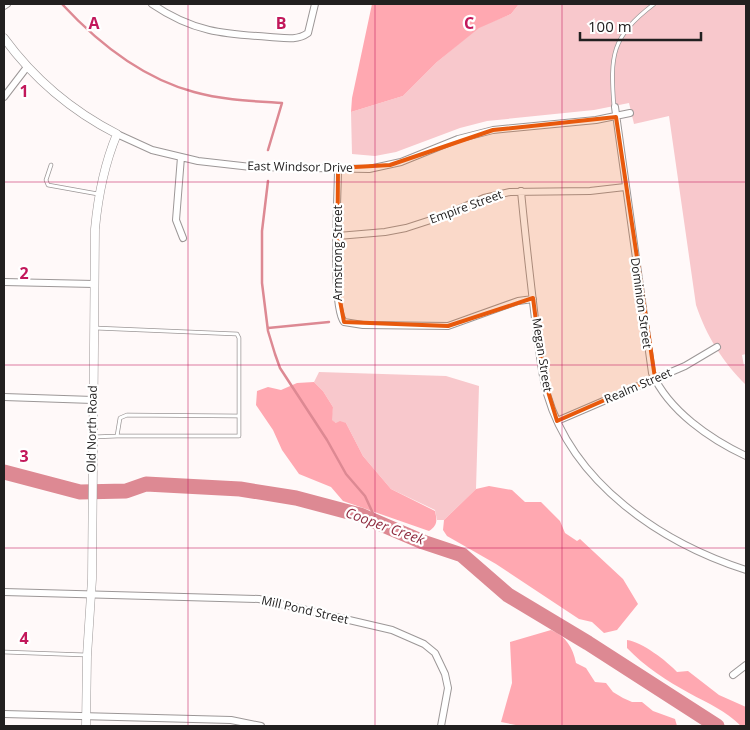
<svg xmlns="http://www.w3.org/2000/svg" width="750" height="730" font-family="'Open Sans',sans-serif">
  <rect width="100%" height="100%" fill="#fff9f9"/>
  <!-- green -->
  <path fill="#f8c8cc" d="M519,4H746V354L742,355L744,366H746V385C722,361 707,337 696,305L669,116L634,124L629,103L594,110L487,121L460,128L396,152L375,156L352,154L351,112L403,96L437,62L479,27L511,14Z
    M319,372L446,376L479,386L476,489L444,520H437L435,510L391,489L363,456L346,423H336L331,420L333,407L323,391L314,382Z"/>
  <!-- forest -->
  <path fill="#ffa8b1" d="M372,4H519L511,14L479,28L437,62L403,96L351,112L352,98Z
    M314,382L323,391L333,407L332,420L336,423L340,421L346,423L363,456L391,489L435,511C437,520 438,525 429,531L343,501L331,487L299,474L282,450L273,430L256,405L257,391L268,387L281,390L297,383Z
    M489,486L512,490L525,502H541L560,521L565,533L577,541L580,539L623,579L638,604L617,630L604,633L592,622L579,619L496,564L447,536L443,530L444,520L476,489Z
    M551,630C566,636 573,648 576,663L586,668L595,682L606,683L613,692L623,698L632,702H642L653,711L675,719L677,726H521L501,722L512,683L510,642Z
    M627,640C642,642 667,661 677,672L688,671L719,695L746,707V726H741C725,710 709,704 689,693C667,681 644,666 627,648Z"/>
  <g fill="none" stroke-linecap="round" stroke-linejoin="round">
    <!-- stream -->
    <path stroke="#dd8993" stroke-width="2.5" d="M62,4C98,43 142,78 194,92C223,100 252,101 282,103L268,150
      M268,181L262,231V283L268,331L275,354L280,368L327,440L346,474L365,496L376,520
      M268,328L329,322"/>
    <!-- river -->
    <path stroke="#dd8993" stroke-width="15" d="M4,472L80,492L126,491L146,484L240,489L296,498L360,515L423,542L462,555L508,595L588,643L717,726"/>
    <defs>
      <path id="service" d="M614,107C610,55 611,37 654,4
        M51,165L46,180L48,185L98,194
        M117,436H239V416
        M93,437L117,436L120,418L127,415L239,416V338L237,334L95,328
        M4,652L86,655"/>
      <path id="minor" d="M152,4C193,32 223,34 270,37C284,38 297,41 308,33L315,4
        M4,6L7,4
        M4,97L27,67
        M615,107L652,373C669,411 710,439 746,456
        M117,134L152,150L198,161L251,167L369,169L401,162L458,139L493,130L596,120L630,113
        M181,157L176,220L183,238
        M338,168C338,195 331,307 344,322L363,325L448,326L518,301L533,299
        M521,191C525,234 530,276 535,319C539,344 540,369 547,394C573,484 662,543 746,570
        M338,236L385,232L406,228L443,216L484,198L510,192L590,191L625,187
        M4,282L94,284
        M4,397L93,400
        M557,421L685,366L717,347
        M4,592L259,599L392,630L424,644L435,653L445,674L448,688L441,726
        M733,675L746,665
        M4,714L231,720L261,726"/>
      <path id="tertiary" d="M4,38C34,79 72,111 117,134C104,165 98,196 95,229L92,579L87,656L86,726"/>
    </defs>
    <!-- service casing -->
    <use href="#service" stroke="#9c9797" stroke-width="4.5"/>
    <!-- minor casing -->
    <use href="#minor" stroke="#9c9797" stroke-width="8"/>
    <!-- tertiary casing -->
    <use href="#tertiary" stroke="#9c9797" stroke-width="9"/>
    <!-- service -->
    <use href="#service" stroke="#fff" stroke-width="3"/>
    <!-- minor -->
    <use href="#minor" stroke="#fff" stroke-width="6"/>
    <!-- tertiary -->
    <use href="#tertiary" stroke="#fff" stroke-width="8"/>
  </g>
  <!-- marked area -->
  <path fill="#e8590c" fill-opacity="0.2" stroke="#e8590c" stroke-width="4" stroke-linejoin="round" d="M616,117L655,378L557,421L543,375L533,298L448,326L344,322L337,285L338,168L390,165L493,130Z"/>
  <!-- grid -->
  <path fill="none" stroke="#c2185b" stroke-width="1" stroke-opacity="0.55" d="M188,4V726M375,4V726M562,4V726M4,182H746M4,365H746M4,548H746"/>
  <g text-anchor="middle" stroke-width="4.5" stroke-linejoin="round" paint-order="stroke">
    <!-- street labels -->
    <g font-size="12" fill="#222020" stroke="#fff">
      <text transform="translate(300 167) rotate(1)" y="4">East Windsor Drive</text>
      <text transform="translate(466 207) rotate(-20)" y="4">Empire Street</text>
      <text transform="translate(338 253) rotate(-90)" y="4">Armstrong Street</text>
      <text transform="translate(641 303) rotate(82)" y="4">Dominion Street</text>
      <text transform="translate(542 355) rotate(81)" y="4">Megan Street</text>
      <text transform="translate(638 386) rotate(-23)" y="4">Realm Street</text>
      <text transform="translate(92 429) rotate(-89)" y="4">Old North Road</text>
      <text transform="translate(305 610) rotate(13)" y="4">Mill Pond Street</text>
    </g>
    <!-- water labels -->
    <g font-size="14" font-style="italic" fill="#902d41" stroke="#fff">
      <text transform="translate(385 526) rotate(20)" y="5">Cooper Creek</text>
    </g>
  </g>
  <g font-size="16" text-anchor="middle" font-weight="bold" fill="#c2185b" stroke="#fff" stroke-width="4.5" stroke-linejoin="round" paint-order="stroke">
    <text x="94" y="29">A</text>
    <text x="281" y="29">B</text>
    <text x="469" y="29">C</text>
    <text x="24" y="97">1</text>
    <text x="24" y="279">2</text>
    <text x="24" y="462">3</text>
    <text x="24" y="644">4</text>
  </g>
  <!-- border -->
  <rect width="750" height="730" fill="none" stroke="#222020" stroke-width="10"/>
  <!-- scale -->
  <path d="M580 32v8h121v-8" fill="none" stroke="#222020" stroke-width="2.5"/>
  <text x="588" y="32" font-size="15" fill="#222020" stroke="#ffffff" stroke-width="4" paint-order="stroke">100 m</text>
</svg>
